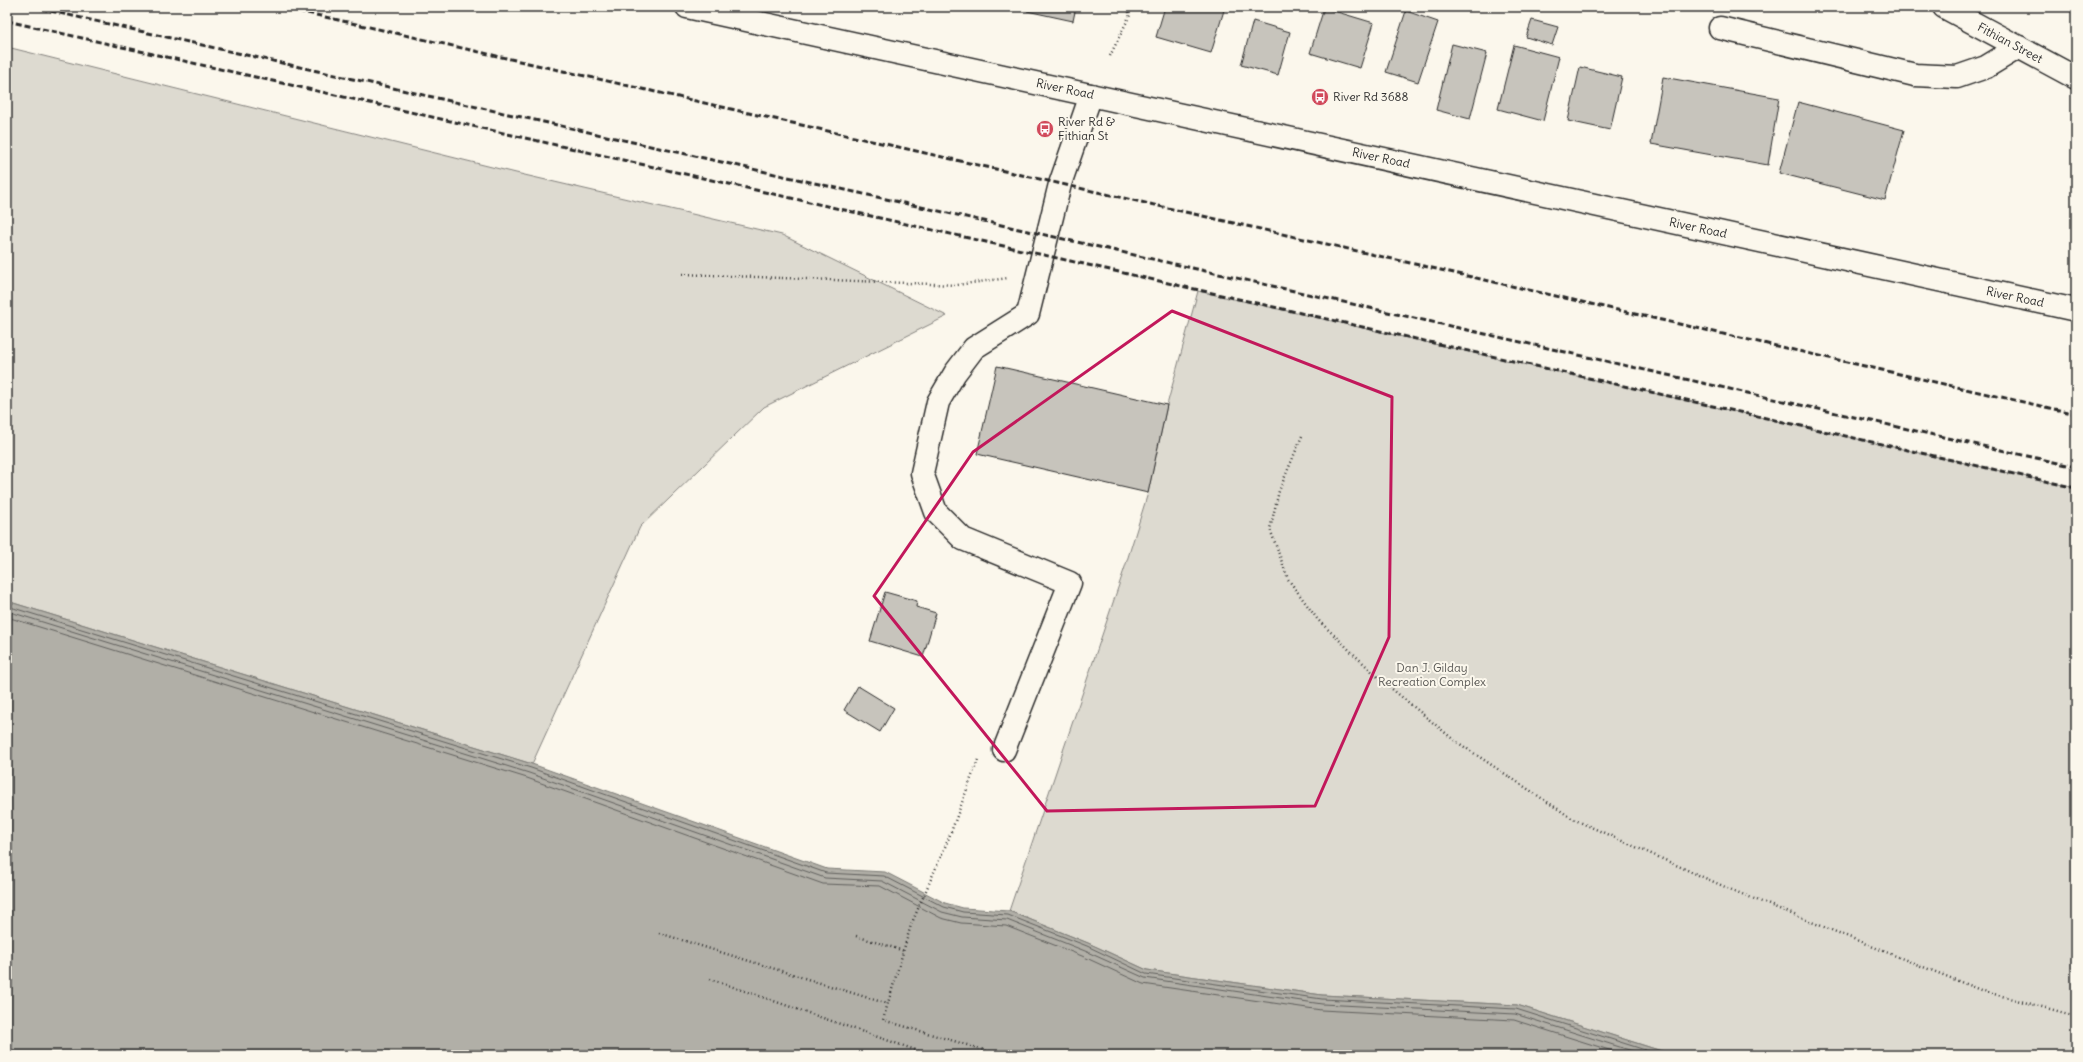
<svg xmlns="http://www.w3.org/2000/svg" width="2083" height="1062" font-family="Delius,sans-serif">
  <rect width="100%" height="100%" fill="#fbf7ec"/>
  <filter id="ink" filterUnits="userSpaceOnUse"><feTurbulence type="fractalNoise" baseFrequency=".025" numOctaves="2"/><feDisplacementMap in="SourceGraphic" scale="8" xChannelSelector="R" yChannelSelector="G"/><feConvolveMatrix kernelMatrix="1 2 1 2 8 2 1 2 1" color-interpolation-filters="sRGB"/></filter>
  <g filter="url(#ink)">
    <!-- green -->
    <path fill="#dddad0" stroke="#84827e" d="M7,47L516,173L782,235L947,316L764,407L640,527L532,764L7,601Z
      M1198,291L2076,488V1055H1674L1517,1005L1322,995L1147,970L1088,943L1009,911L1125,567L1148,493L1167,405Z"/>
    <!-- water -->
    <path fill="#b1afa7" stroke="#7b7a75" d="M7,601L532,764L827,869L885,872L945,903L963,908L1009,911L1088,943L1147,970L1322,995L1517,1005L1674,1055H7Z"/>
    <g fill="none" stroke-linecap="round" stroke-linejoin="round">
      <!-- shore -->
      <path stroke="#61605d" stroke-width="1" d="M7,606L531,768L826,873L884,876L944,907L963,912L1008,915L1087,946L1146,974L1322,999L1516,1009L1661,1055
        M7,611L529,773L825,878L882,881L942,912L962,917L1007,920L1085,951L1145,978L1322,1004L1515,1014L1645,1055
        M7,617L527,778L823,884L880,886L941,918L961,923L1006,926L1082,956L1143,984L1321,1010L1514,1020L1625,1055"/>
    </g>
    <!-- building -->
    <path fill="#c7c4bc" stroke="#2b2b2b" d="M1028,7H1076L1073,21L1027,11Z
      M1165,7H1225L1211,53L1156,37Z
      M1324,8L1374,23L1360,68L1310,53Z
      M1406,11L1438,22L1418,82L1386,72Z
      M1532,20L1558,27L1552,45L1526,37Z
      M1253,21L1290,32L1278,75L1241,65Z
      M1452,44L1487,53L1470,119L1436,110Z
      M1514,45L1559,57L1543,121L1498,109Z
      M1580,67L1622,77L1610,130L1568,121Z
      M1663,77L1779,98L1768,165L1651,144Z
      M1798,102L1904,130L1885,200L1779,173Z
      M997,366L1167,405L1148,493L977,454Z
      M885,592L917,601L916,607L936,613L923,657L870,641Z
      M858,686L894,708L880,732L844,710Z"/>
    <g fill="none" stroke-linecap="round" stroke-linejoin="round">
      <defs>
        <path id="minor" d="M1944,7L2076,78
          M1720,28L1915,75L1957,77L1986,67L2019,47
          M1004,750L1070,583L963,539L936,512L922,473L938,402L955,373L974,348L1028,314L1060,184L1091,95"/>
        <path id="major" d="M687,7L2076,310"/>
      </defs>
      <!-- minor casing -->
      <use href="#minor" stroke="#2b2b2b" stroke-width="25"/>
      <!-- major casing -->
      <use href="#major" stroke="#2b2b2b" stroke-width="25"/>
      <!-- path -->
      <path stroke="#2b2b2b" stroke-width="2.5" stroke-dasharray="1 3" stroke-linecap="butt" d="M1110,56L1130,15L1127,7
        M682,274L957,285L1008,278
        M1302,436L1279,491L1270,529L1288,579L1318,620L1380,679L1454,740L1573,819L1732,890L1983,991L2076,1016
        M978,760L948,840L911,925L883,1020L1001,1055
        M659,933L888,1004
        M856,936L904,951
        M710,979L930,1055"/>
      <!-- minor -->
      <use href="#minor" stroke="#fbf7ec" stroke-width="22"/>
      <!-- major -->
      <use href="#major" stroke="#fbf7ec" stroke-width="22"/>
      <!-- rail -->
      <path stroke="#2b2b2b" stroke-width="3" stroke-dasharray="6 3" stroke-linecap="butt" d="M33,7L2076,467
        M281,7L2076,414
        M7,21L2076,488"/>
    </g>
  </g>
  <!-- marked area -->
  <path fill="none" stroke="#c2185b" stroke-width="3" stroke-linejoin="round" d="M1172,311L1392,397L1389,637L1315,806L1047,811L874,596L973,452Z"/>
  <!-- icons -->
  <defs>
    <symbol id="bus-disc" viewBox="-11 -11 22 22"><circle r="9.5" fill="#d1495b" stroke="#fbf7ec"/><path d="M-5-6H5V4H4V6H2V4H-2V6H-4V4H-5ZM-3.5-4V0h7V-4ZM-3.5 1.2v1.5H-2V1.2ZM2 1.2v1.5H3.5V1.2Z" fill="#fff"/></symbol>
  </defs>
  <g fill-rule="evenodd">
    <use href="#bus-disc" x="1310" y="87" width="20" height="20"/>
    <use href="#bus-disc" x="1035" y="119" width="20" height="20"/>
  </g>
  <g text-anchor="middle" stroke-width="4" stroke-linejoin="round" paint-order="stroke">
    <!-- street labels -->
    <g font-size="12" fill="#2b2b2b" stroke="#fbf7ec">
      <text transform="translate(2010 43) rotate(28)" y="4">Fithian Street</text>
      <text transform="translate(1065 89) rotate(12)" y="4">River Road</text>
      <text transform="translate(1381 158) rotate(12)" y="4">River Road</text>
      <text transform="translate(1698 228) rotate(12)" y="4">River Road</text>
      <text transform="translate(2015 297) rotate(12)" y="4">River Road</text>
    </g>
    <!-- poi labels -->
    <g font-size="12" fill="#2b2b2b" stroke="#fbf7ec" text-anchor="start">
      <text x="1333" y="101">River Rd 3688</text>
      <text x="1058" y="126">River Rd &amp;<tspan x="1058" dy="14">Fithian St</tspan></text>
    </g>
    <!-- park labels -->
    <g font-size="12" fill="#585754" stroke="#fbf7ec">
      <text x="1432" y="672">Dan J. Gilday<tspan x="1432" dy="14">Recreation Complex</tspan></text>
    </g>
  </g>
  <!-- margin -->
  <rect width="2083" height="1062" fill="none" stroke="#fbf7ec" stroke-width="24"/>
  <rect x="12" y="12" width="2059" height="1038" fill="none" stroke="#2b2b2b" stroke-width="1.5" filter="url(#ink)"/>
</svg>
